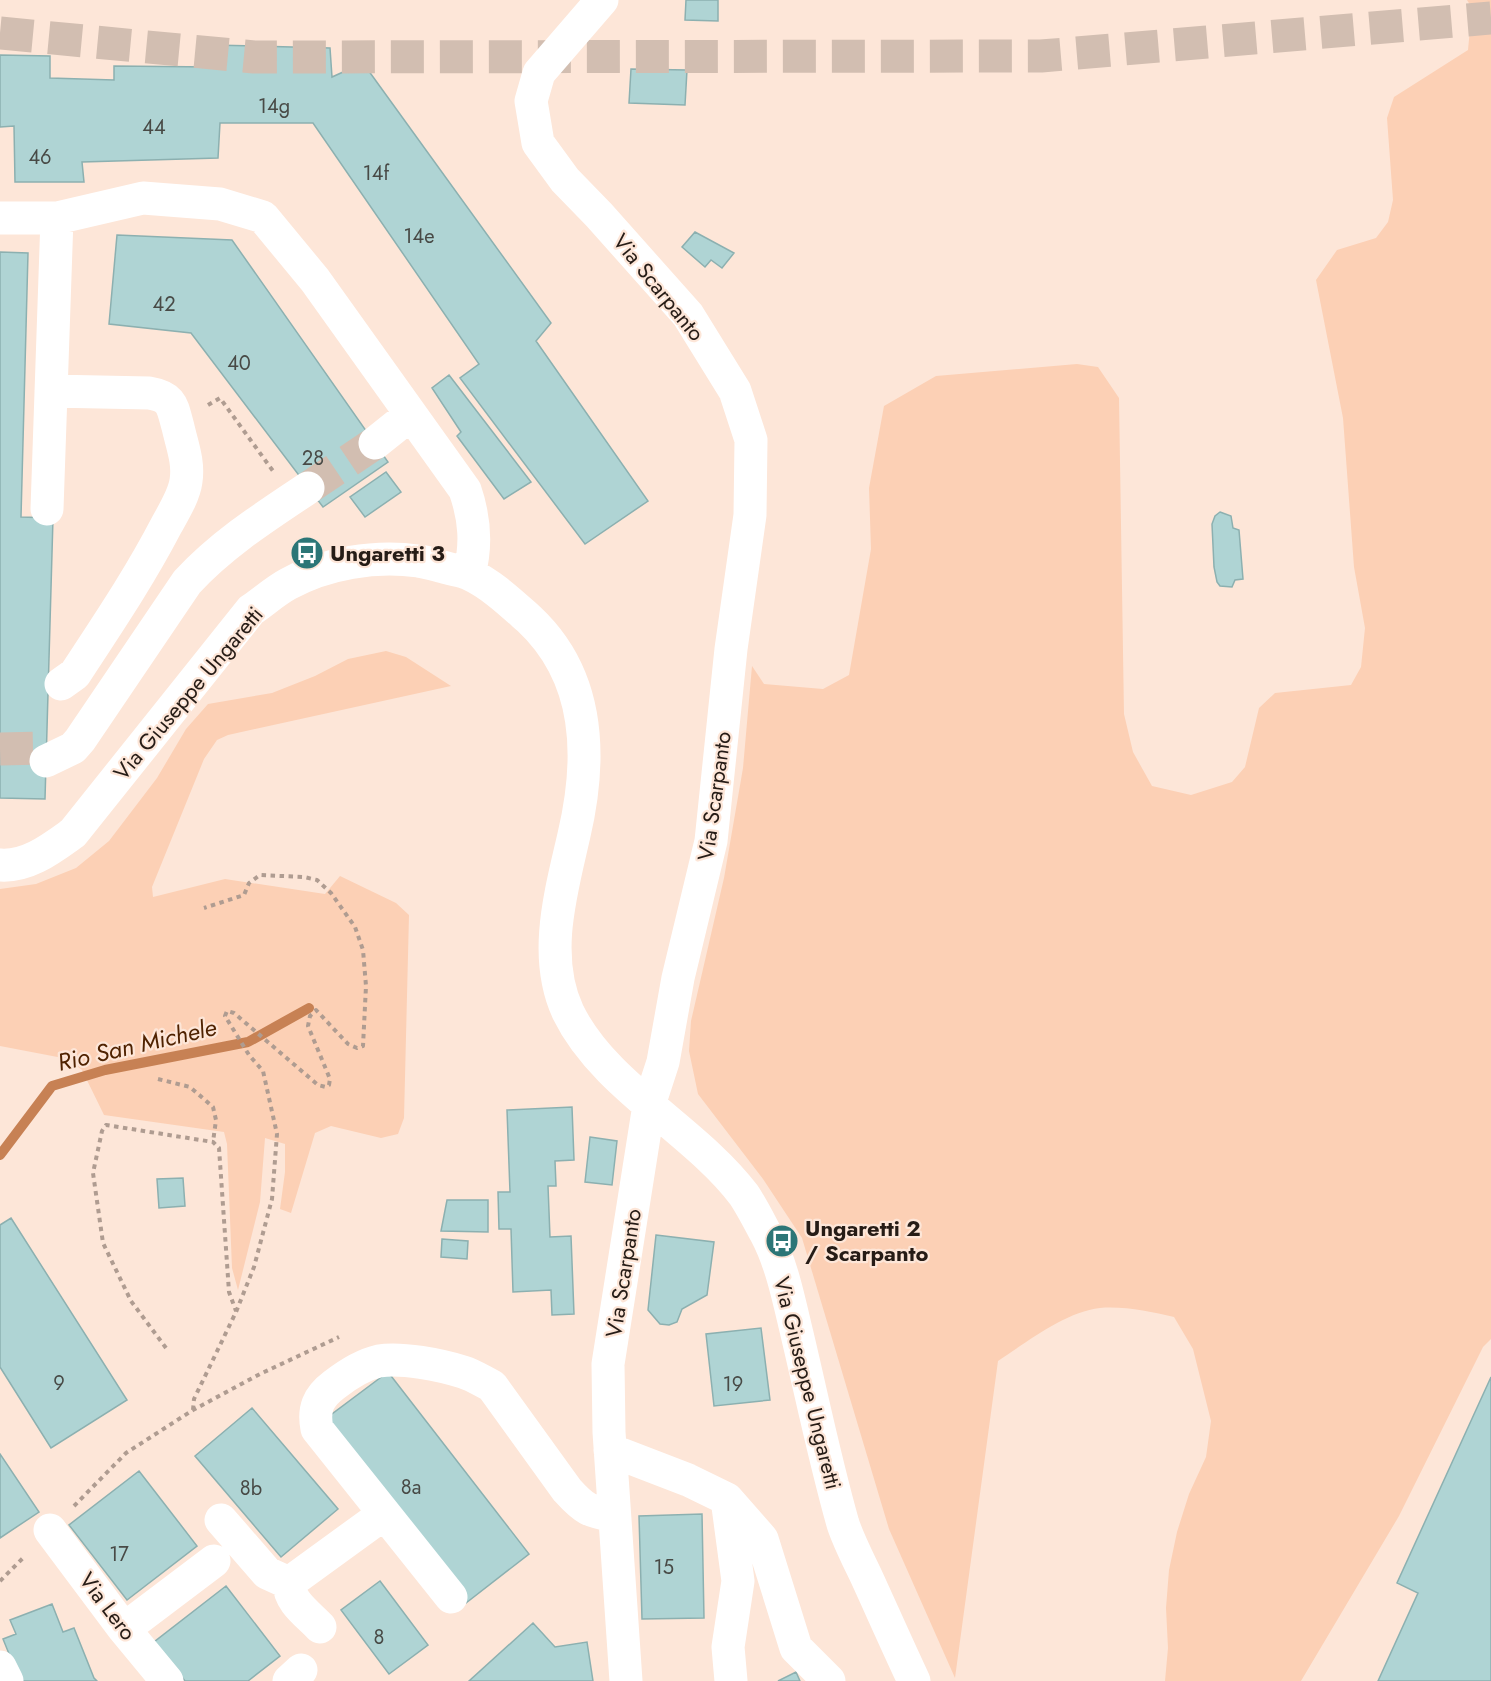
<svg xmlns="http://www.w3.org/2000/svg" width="1491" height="1681" font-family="Jost,sans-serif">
  <rect width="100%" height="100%" fill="#fde6d8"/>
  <!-- green -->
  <path fill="#fcd0b5" d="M1467,0H1491V1339L1483,1347L1399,1516L1301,1681H1165L1168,1648L1166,1608L1169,1570L1177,1532L1189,1494L1206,1457L1211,1421L1193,1349L1174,1317C1151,1312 1125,1306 1100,1308C1065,1312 1027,1342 998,1361L955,1678L889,1529L802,1238L763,1179L698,1094L689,1051L691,1021L724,878L743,768L752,666L764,684L823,689L849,675L871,549L869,488L884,406L936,376L1077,364L1098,367L1119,398L1124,714L1133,752L1152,786L1191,795L1232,782L1245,767L1259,708L1275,693L1351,685L1361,667L1365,628L1354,567L1343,418L1316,280L1337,250L1376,238L1388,222L1393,200L1387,118L1394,97L1468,50L1472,8Z
    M386,651L406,657L451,686L228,735L217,740L204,759L152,887L153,897L225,879L325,894L340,876L396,903L409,915L404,1118L398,1134L381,1138L331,1126L315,1133L291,1213L280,1209L285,1172V1144L265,1138L260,1202L238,1290L232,1268L227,1144L224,1132L104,1115L82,1070L68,1059L0,1046V889L36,884L76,868L109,841L157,778L186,729L208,704L272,693L315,676L348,659Z"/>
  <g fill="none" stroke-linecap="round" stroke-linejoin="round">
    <!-- stream -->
    <path stroke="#c78154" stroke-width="10" d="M0,1155L52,1086L105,1070L248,1042L309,1008"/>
  </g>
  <!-- building -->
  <path fill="#afd4d4" stroke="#8cb0b0" stroke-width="1.5" d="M686,0H718V21L685,20Z
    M212,45L330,48L332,77L363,63L551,323L536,341L648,501L585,544L460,378L479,364L313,123H220L218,158L82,162L84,182H15L14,126L0,127V55L50,56V78L114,80V66L212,67Z
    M631,69L687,70L685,105L629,103Z
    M695,232L734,253L722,268L711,260L705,267L682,247Z
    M117,235L232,240L388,462L323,507L191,333L109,324Z
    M0,252L28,253L21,517L53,518L45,799L0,798Z
    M449,375L531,482L504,499L457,436L461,432L432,388Z
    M386,472L401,492L365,517L350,497Z
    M1220,512L1231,516L1233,528L1239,530L1243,579L1235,580L1232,587L1220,586L1217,582L1214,567L1212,524L1215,516Z
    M572,1107L574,1160L555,1161L556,1186H548L550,1237L571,1236L574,1314L552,1315L551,1290L513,1292L511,1229H499L498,1192H510L507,1110Z
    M590,1137L617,1141L612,1185L585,1182Z
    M183,1178L185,1206L159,1208L157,1179Z
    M447,1200H488V1232L441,1231Z
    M11,1218L127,1400L51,1448L0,1367V1225Z
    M656,1235L714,1242L707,1295L682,1309L677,1322L669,1325L660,1324L648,1310Z
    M442,1239L468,1241L467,1259L441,1257Z
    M761,1328L770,1400L714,1406L706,1334Z
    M388,1372L529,1554L466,1603L324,1420Z
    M1491,1377V1681H1378L1418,1593L1397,1583Z
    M252,1408L338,1509L281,1557L195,1456Z
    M0,1454L39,1512L0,1538Z
    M139,1471L197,1546L127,1600L69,1525Z
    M702,1514L704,1618L642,1619L639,1516Z
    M380,1581L428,1645L389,1674L341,1610Z
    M226,1586L280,1656L248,1681H185L154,1642Z
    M52,1604L63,1632L74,1628L94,1678L97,1681H20L3,1639L16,1634L10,1620Z
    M533,1623L555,1647L587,1642L593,1681H469Z
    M796,1672L800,1681H778Z"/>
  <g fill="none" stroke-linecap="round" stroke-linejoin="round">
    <!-- minor-tunnel -->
    <path stroke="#d2beb1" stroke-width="33" stroke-dasharray="33 16" stroke-linecap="butt" d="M308,488L375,443
      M0,749L47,748"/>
    <!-- highway-tunnel -->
    <path stroke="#d2beb1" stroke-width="33" stroke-dasharray="33 16" stroke-linecap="butt" d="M0,33L254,57L1041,56L1491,18"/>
    <!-- path -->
    <path stroke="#af9c91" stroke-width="4" stroke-dasharray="4.5 4.5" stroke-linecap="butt" d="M208,405L220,398L273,471
      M158,1079L190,1087L213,1107L216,1120L213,1142
      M166,1348L131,1301L103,1243L93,1173L102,1131L106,1125L213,1142L219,1148L229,1292L236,1311
      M193,1410L194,1399L236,1312L254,1267L272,1199L277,1134L263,1071L249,1055L225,1016L227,1011L234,1013L318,1085L326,1087L329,1085L330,1079L308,1026L310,1016L316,1010L348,1044L357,1048L363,1046L366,986L363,950L355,927L331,893L317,880L304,877L260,875L249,883L244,895L204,908
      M74,1506L126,1453L193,1410L260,1374L339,1337
      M0,1581L25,1556"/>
    <!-- minor -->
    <path stroke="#fff" stroke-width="33" d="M602,0L539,73L531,101L538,143L565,180L599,215L688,315L735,391L751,440L750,515L731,649L711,841L678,978L663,1062L649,1105L608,1364L609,1432L626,1681
      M0,218H57L143,198L220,204L263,217L315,280L465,490C475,519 477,545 469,574
      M51,391L149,393C173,397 172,406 178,427C182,445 189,462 186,481C184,496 173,513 166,526C139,578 107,625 75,674L61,684
      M375,443L410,415
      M47,509L57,218
      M46,761L73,748L80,740L187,582C222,544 266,516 308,488
      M0,865C28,867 52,848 73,833L251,610C263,602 275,591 288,584C326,563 375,555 418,561C428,562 438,566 447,568C454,570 463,571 469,574C491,584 511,603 529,619C591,677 592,758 574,835C561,892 542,956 568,1012C604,1086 695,1130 744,1195C752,1207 759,1221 766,1234C782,1264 789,1301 797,1334C812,1397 825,1461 843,1524C849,1542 859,1561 867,1578C883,1613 898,1647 914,1681
      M610,1450L688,1480L727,1499L762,1539L796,1648L829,1681
      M727,1499L738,1581L728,1647L731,1681
      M221,1520L267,1573L289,1583L384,1514
      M50,1530L124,1629L167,1681
      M289,1583C289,1602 308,1614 320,1627
      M451,1597L317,1429C313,1409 318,1397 334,1385C348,1374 362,1365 379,1361C401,1357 441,1365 463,1372C473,1375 482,1381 492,1386L567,1490C585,1510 589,1511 614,1516
      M124,1629L214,1561
      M0,1667L7,1681
      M289,1681L301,1670"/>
  </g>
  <!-- icons -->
  <defs>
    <symbol id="bus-disc" viewBox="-11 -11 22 22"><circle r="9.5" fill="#2c7677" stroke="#fde6d8"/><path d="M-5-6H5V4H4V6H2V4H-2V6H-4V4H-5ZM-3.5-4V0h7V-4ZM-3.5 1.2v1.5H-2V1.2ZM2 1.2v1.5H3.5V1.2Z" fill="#fff"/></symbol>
  </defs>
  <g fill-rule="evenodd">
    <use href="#bus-disc" x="288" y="534" width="38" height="38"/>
    <use href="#bus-disc" x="763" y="1222" width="38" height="38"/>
  </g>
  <g text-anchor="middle" stroke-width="4.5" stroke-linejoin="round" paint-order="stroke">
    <!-- number labels -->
    <g font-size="20" fill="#484a46">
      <text x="274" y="113">14g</text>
      <text x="154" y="134">44</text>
      <text x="40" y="164">46</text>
      <text x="376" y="180">14f</text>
      <text x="419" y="243">14e</text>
      <text x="164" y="311">42</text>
      <text x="239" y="370">40</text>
      <text x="313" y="465">28</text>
      <text x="59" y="1390">9</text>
      <text x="733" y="1391">19</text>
      <text x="411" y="1494">8a</text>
      <text x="251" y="1495">8b</text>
      <text x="119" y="1561">17</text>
      <text x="664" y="1574">15</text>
      <text x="379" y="1644">8</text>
    </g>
    <!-- street labels -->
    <g font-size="22" fill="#261c16" stroke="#fde6d8">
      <text transform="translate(659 287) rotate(51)" y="8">Via Scarpanto</text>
      <text transform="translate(188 693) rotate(-50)" y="8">Via Giuseppe Ungaretti</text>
      <text transform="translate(714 796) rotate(-82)" y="8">Via Scarpanto</text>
      <text transform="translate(623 1273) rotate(-81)" y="8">Via Scarpanto</text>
      <text transform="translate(808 1383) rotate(76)" y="8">Via Giuseppe Ungaretti</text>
      <text transform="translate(108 1606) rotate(53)" y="8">Via Lero</text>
    </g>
    <!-- poi labels -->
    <g font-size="22" font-weight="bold" fill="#261c16" stroke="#fde6d8" text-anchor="start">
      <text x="330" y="561">Ungaretti 3</text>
      <text x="805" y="1236">Ungaretti 2<tspan x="805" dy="25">/ Scarpanto</tspan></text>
    </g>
    <!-- water labels -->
    <g font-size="24" font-style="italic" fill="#4f2200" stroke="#fde6d8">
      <text transform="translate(137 1045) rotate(-13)" y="8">Rio San Michele</text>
    </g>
  </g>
</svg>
